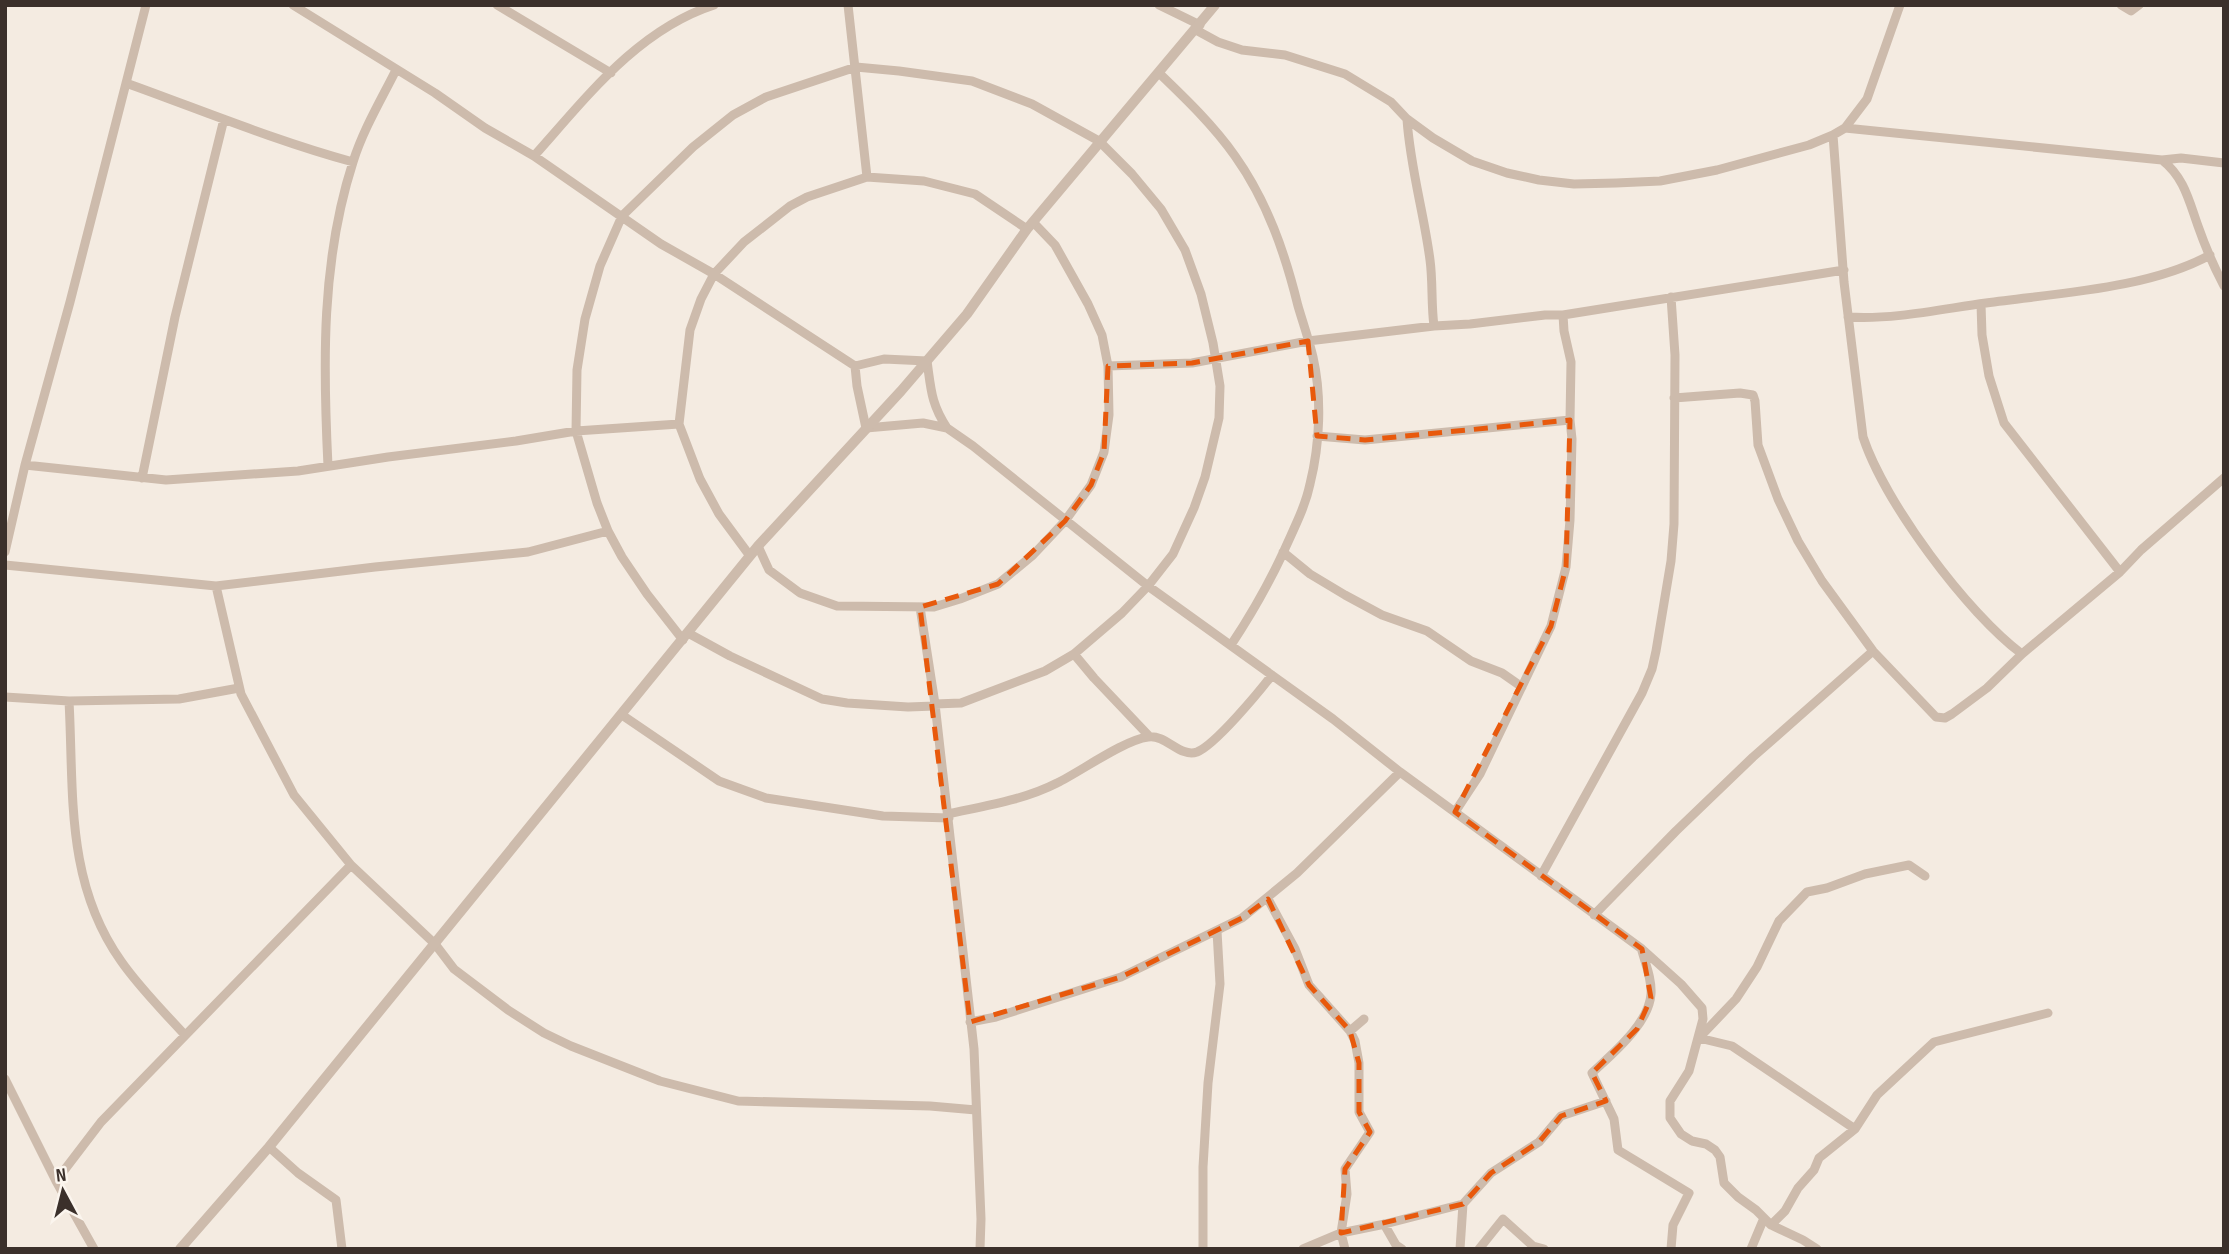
<svg xmlns="http://www.w3.org/2000/svg" width="2229" height="1254" font-family="'Sofia Sans Condensed',sans-serif">
  <rect width="100%" height="100%" fill="#f4ebe1"/>
  <g fill="none" stroke-linecap="round" stroke-linejoin="round">
    <!-- minor -->
    <path stroke="#cdbbac" stroke-width="9" d="M293,5L435,93L485,128L534,156L661,244L714,274L855,366L857,386L866,428L923,423L947,428L973,446L1148,586L1333,719L1400,772L1642,949L1681,984L1702,1008L1703,1019L1689,1071L1670,1101V1118L1681,1134L1692,1141L1706,1144L1715,1150L1720,1157L1724,1183L1738,1197L1756,1210L1771,1225L1803,1240L1817,1249
      M497,5L611,73
      M848,5L867,177
      M1159,5L1200,25
      M2121,5L2131,11L2139,5
      M1196,30L1218,42L1242,50L1285,55L1345,74L1391,102L1407,119L1433,138L1472,161L1507,173L1539,180L1574,184L1616,183L1660,181L1717,170L1809,145L1833,135L1845,128L1867,99L1900,5
      M1160,74C1186,99 1214,126 1235,156C1267,201 1285,253 1298,306C1303,323 1309,340 1313,357C1322,397 1320,444 1310,484C1305,508 1293,530 1283,553C1268,585 1251,615 1231,645
      M126,83C201,110 276,141 353,162
      M1407,119C1410,167 1424,213 1430,260C1433,282 1431,304 1434,326
      M1845,128L2162,160C2184,177 2189,201 2198,226C2205,246 2214,267 2224,286
      M1833,135L1844,282L1863,437C1885,503 1967,613 2022,654
      M534,156C586,98 637,30 714,5
      M2162,160L2181,158L2224,163
      M1981,304L1982,335L1989,376L2004,423L2120,572
      M1848,317C1893,320 1942,309 1986,303C2057,293 2148,289 2210,255
      M855,366L884,359L927,361C931,389 931,404 947,428
      M1108,366L1192,363L1308,341L1434,326L1470,324L1545,315H1563L1844,270
      M1674,398L1740,393L1753,395L1755,401L1758,445L1778,499L1798,541L1822,581L1873,651L1936,717L1945,718L1952,714L1987,688L2022,654L2120,572L2141,550L2224,478
      M1317,436L1365,440L1570,420
      M25,465L166,480L298,471L388,457L516,441L576,431L679,424
      M328,466C323,364 321,261 353,162C363,130 381,100 396,70
      M142,478L175,317L224,119
      M758,546L769,570L800,593L837,606L934,607L960,599L998,584L1033,555L1065,521L1091,485L1104,452L1109,415L1108,366L1102,335L1088,304L1055,245L1033,222
      M5,552L25,465L70,302L146,5
      M1283,552L1310,574L1345,595L1382,615L1427,631L1471,661L1502,673L1522,687
      M750,556L719,514L700,479L679,424L690,330L701,299L714,274L744,242L790,206L807,197L867,177L924,181L975,194L1027,229
      M5,565L216,586L375,567L528,552L608,531
      M216,586L241,694L294,795L351,865L435,944L454,969L508,1010L544,1033L571,1046L660,1081L738,1101L930,1106L976,1110
      M920,607L935,704L974,1049L981,1219L980,1249
      M688,633L730,656L822,699L847,703L908,707L935,706
      M683,640L647,594L622,557L608,531L597,503L576,431L577,370L585,319L600,266L622,216L693,147L733,115L766,97L856,67L899,71L972,81L1032,104L1099,141L1132,174L1161,209L1185,250L1201,294L1213,343L1220,386L1219,418L1205,477L1194,508L1173,554L1148,586L1122,613L1074,654L1045,671L961,703L935,704
      M1074,654L1094,678L1149,736
      M5,697L69,701L179,699L239,688
      M69,701C74,793 65,882 121,961C139,987 163,1011 184,1034
      M622,715L719,781L766,798L883,816L949,818
      M1455,812L1480,774L1551,626L1566,567L1570,520L1572,439L1570,420L1571,362L1564,331L1563,315
      M948,814C984,806 1024,800 1057,783C1080,772 1124,740 1148,737C1166,734 1180,758 1197,752C1215,745 1259,692 1272,675
      M1541,876L1642,693L1652,669L1656,651L1671,561L1674,524L1675,355L1671,297
      M1268,899L1295,949L1309,985L1350,1031
      M1594,915L1676,831L1753,757L1873,651
      M1642,951C1646,965 1652,980 1651,994C1649,1024 1612,1054 1592,1073L1614,1119L1618,1150L1689,1193L1673,1225L1671,1249
      M970,1022L996,1017L1121,977L1242,918L1297,873L1400,772
      M5,1079L56,1181L94,1249
      M1855,1129L1732,1046L1699,1038L1736,999L1757,967L1779,921L1807,892L1827,888L1865,874L1909,865L1925,876
      M269,1147L298,1173L336,1200L342,1249
      M56,1181L101,1122L351,865
      M1384,1224L1396,1245L1402,1249
      M1771,1225L1785,1211L1798,1188L1814,1170L1819,1158L1855,1129L1877,1095L1934,1042L2048,1013
      M1203,1249V1167L1208,1083L1220,984L1217,931
      M1303,1249L1341,1233L1347,1194L1345,1169L1370,1132L1359,1112V1063L1355,1041L1350,1031L1364,1019
      M1345,1249L1341,1233L1385,1224L1463,1204L1491,1173L1539,1142L1561,1116L1606,1101
      M1460,1249L1463,1204
      M1479,1249L1503,1219L1533,1246L1544,1249
      M1751,1249L1764,1218"/>
    <!-- tertiary -->
    <path stroke="#cdbbac" stroke-width="10" d="M180,1249L269,1147L758,546L901,391L967,314L1027,229L1215,5"/>
  </g>
  <!-- marked area -->
  <path fill="none" stroke="#e8590c" stroke-width="5" stroke-dasharray="14 9" stroke-linejoin="round" d="M1308,341L1317,436L1365,440L1570,420L1566,567L1551,626L1455,812L1642,949L1651,998L1637,1029L1592,1073L1606,1101L1561,1116L1539,1142L1491,1173L1463,1204L1341,1233L1345,1169L1370,1132L1359,1112V1063L1350,1031L1309,985L1268,899L1242,918L1121,977L970,1022L920,607L998,584L1065,521L1091,485L1104,452L1108,366L1192,363Z"/>
  <!-- border -->
  <rect width="2229" height="1254" fill="none" stroke="#3b302b" stroke-width="14"/>
  <!-- north arrow -->
  <g transform="translate(63 1191) rotate(353)" stroke="#fbf5ee" stroke-width="5" paint-order="stroke">
  <path d="M0-5L12 26L0 18L-12 26Z" fill="#3b302b"/>
  <text y="-10" font-size="19" font-weight="bold" text-anchor="middle" fill="#3b302b">N</text>
  </g>
</svg>
